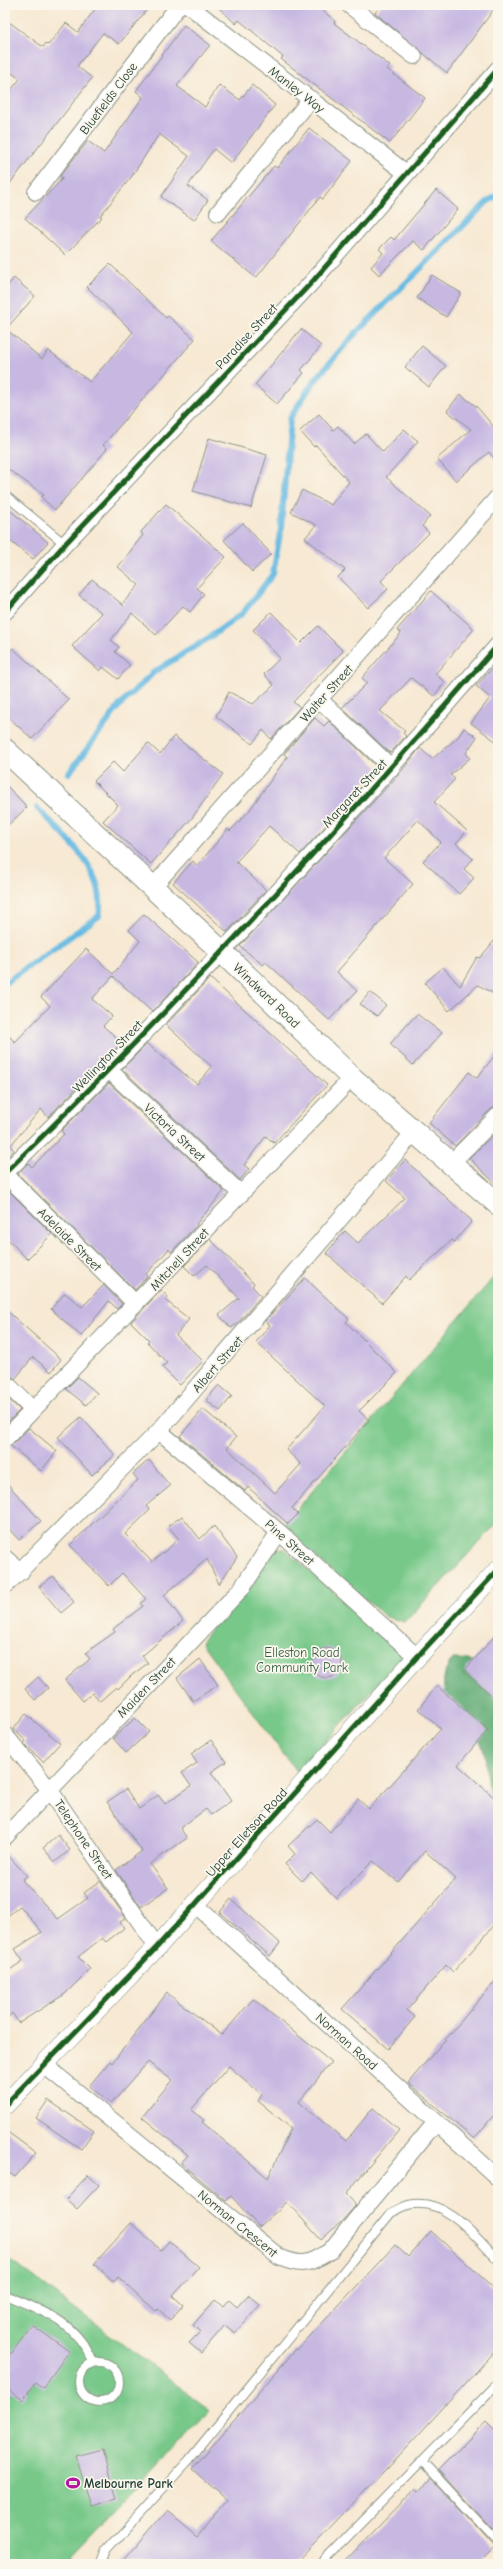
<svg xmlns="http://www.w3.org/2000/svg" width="503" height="2569" font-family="'Comic Neue',sans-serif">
  <rect width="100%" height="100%" fill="#fbf7ec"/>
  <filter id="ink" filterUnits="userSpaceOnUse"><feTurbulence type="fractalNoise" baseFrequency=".025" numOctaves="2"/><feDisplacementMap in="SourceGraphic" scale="8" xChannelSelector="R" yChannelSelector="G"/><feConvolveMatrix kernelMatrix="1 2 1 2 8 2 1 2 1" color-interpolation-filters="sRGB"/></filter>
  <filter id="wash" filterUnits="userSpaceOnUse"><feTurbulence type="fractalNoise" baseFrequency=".012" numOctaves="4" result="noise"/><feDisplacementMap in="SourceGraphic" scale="16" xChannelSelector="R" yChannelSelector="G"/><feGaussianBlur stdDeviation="0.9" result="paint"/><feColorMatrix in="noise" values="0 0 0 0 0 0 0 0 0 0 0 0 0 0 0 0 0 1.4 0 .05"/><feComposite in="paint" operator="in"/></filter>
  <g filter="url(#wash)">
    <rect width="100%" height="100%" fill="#f7e9d3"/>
    <!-- green -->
    <path fill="#77c889" stroke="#4b825e" d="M498,1272V1522L405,1622L386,1617L281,1528Z
      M274,1549H285L405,1655L301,1768L298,1774L201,1642Z
      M5,2256L210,2410L70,2556L77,2564H5Z"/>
    <!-- forest -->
    <path fill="#61ac75" stroke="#407454" d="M453,1659C473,1659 483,1663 498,1675V1807C480,1786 491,1767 481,1743C478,1735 473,1725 468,1719C462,1712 450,1704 446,1696C441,1685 444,1667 453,1659Z"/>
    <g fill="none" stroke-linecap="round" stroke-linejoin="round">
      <!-- stream -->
      <path stroke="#66bae2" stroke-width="6" d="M69,773L120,705L154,672L210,637L243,613L273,574L281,528L290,418L312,384L350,339L487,202L498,195
        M5,983L99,916C108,870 65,837 37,808"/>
    </g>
    <g id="blocks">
      <!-- building -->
      <path fill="#c7b8e2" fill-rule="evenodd" d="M98,5H151L119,44L103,33L77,66L92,78L5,190V97L20,79L5,68V19L43,47L46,43L48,45L66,23L78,32Z
        M216,5H316L335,21L334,23L390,66L387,69L425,98L390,143L281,59L283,57L239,20L236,24Z
        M381,5H497L447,73L375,13Z
        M184,25L210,45L177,86L205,107L219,85L240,100L252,85L275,105L231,163L214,149L201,167L188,186L208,200L194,220L161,197L189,156L159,134L132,176L100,216L102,217L65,255L25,218L63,178L60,176L88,141L104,153L143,97L136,91Z
        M309,128L352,161L323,199L320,197L256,278L211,241L274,166L277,168Z
        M436,190L458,209L424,250L413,241L379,275L371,267L383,253L379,249L391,237L394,240Z
        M110,264L166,318L168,316L195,339L103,445L107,449L55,510L41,497L44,495L5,467V289L14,278L35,296L6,329L42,359L48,350L90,382L133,332L87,287Z
        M432,275L461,293L446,317L417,298Z
        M301,329L321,346L301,370L304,373L277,404L255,385Z
        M422,346L446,366L429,387L405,367Z
        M460,394L477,407L498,432V463L489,452L456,481L437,459L471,429L447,411Z
        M319,414L333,430L338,426L354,444L366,434L383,452L404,429L418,441L386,477L430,516L422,526L429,533L381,581L388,589L368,608L338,577L345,570L305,538L316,525L291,512L302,490L331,505L349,482L316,445L314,447L300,431Z
        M209,438L267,455L251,508L193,491Z
        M166,504L226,557L197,588L204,594L190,612L183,606L156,635L132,613L111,640L119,647L115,652L130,665L118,679L103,667L100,671L72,646L102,613L79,595L92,579L124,606L122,604L139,585L118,567L143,535L141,532Z
        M5,506L48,542L33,559L5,537Z
        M243,523L271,554L252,572L224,540Z
        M431,591L474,629L435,674L445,682L434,696L411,678L380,711L405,731L403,733L406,736L390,753L342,708L367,683L362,678L401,633L397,630Z
        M271,612L301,643L318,626L343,651L293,702L300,707L271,739L263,730L252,744L216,716L229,692L253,704L274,685L264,674L280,658L253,630Z
        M13,648L69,700L32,739L5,714V657Z
        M498,662V743L471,723L490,698L476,686Z
        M315,718L324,726L329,721L378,768L300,854L269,826L236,862L266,890L227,932L173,883L193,861L197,866L228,829L230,831L249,811L287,757L284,754Z
        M464,728L477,737L466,753L470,758L450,775L455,779L434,802L467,831L456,843L473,859L464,869L474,878L459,894L423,861L441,842L418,820L384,858L413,884L337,972L357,991L329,1020L266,962L263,965L240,946L399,774L420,748L432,759L458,737Z
        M174,736L223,774L192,818L151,864L103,821L118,805L94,781L113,762L123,772L148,743L160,754Z
        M5,784L27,807L5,828Z
        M144,914L198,962L196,965L152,1012L113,976L92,999L112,1016L103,1026L122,1042L48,1117L41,1109L10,1146L14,1150L5,1160V1032L15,1042L50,1006L41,997L86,949L113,974L140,941L129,930Z
        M498,936V996L478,985L449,1011L425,983L443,967L460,986L477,957L480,958Z
        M210,978L327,1085L274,1143L266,1136L244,1165L249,1169L240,1180L122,1069L147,1044L197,1084L212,1067L166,1025Z
        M370,992L386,1005L377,1016L360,1004Z
        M417,1014L442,1033L413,1065L390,1044Z
        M498,1051V1107L491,1109L455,1146L429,1123L469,1072L477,1078Z
        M109,1083L224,1191L196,1224L197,1225L171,1252L169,1249L146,1274L147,1277L135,1290L18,1174L28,1163L32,1167L64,1134L61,1131Z
        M498,1130V1186L469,1158Z
        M405,1160L472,1221L454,1242L452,1240L409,1280L406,1276L382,1303L326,1253L345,1231L358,1243L405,1198L386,1181Z
        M5,1187L52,1234L27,1259L5,1236Z
        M210,1239L254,1284L252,1286L261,1296L237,1324L231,1328L219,1315L239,1298L207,1265L194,1276L184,1266Z
        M305,1278L349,1319L346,1322L397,1373L359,1411L369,1420L292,1508L298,1514L288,1524L248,1487L245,1491L180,1436L203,1409L236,1437L227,1448L275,1493L301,1464L286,1450L325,1406L256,1342L270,1325L265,1321Z
        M104,1285L122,1304L117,1309L109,1301L81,1336L51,1309L65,1293L82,1307Z
        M161,1290L168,1297L165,1300L189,1319L176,1335L203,1361L180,1385L162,1367L167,1363L147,1342L149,1340L131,1322Z
        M5,1309L61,1359L51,1372L33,1357L15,1379L5,1373Z
        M78,1377L97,1393L86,1405L66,1389Z
        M219,1385L232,1396L220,1411L206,1400Z
        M5,1396L20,1410L5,1425Z
        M81,1417L115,1455L92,1475L58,1437Z
        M29,1428L57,1451L41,1471L11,1446Z
        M149,1460L170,1486L146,1506L150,1510L125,1534L152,1562L179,1539L168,1526L182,1516L200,1539L214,1526L237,1557L219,1584L207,1559L164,1595L183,1621L142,1656L148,1663L132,1675L118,1689L116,1687L100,1701L93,1693L83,1701L65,1680L90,1659L85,1653L115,1632L113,1629L143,1606L141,1603L146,1599L122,1573L109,1586L70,1545L138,1480L133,1474Z
        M5,1481L41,1521L19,1540L5,1525Z
        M53,1576L74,1602L61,1613L39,1587Z
        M498,1632V1701L464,1671Z
        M312 1663a15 15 0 1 1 30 0a15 15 0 1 1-30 0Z
        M200,1659L218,1685L193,1701L177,1678Z
        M38,1677L48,1688L35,1700L25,1689Z
        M437,1686L488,1730L458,1765L498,1801V1921L453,1972L446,1965L407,2010L415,2017L388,2049L342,2009L456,1879L425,1851L398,1882L373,1861L336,1898L311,1872L302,1881L285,1864L295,1854L288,1846L317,1819L330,1832L358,1799L369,1809L441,1729L418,1709Z
        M26,1714L60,1743L43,1762L24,1743L26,1741L13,1729Z
        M135,1718L149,1732L126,1753L113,1738Z
        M211,1740L226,1762L211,1772L231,1801L211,1815L206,1809L180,1828L187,1838L150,1864L168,1888L141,1907L116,1870L142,1851L107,1802L126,1789L139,1809L158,1795L165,1804L191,1786L182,1773L197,1763L191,1754Z
        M58,1835L70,1850L55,1862L43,1848Z
        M5,1852L27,1876L22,1880L58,1919L88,1898L84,1893L100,1881L126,1918L120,1922L124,1928L106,1942L102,1938L78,1957L90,1969L65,1994L19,2023L12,2013L5,2021V1973L23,1961L15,1949L42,1932L20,1906L5,1918Z
        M231,1899L280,1943L270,1956L220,1912Z
        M498,1978V2110L474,2139L408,2083Z
        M167,1993L222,2035L253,1999L331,2062L299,2102L346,2141L373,2108L399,2130L346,2194L356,2205L342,2221L321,2240L287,2202L259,2227L231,2196L226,2201L181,2163L188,2155L142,2117L172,2080L148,2062L111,2104L89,2086L110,2061L112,2063ZM229,2066L262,2095L258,2101L291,2128L268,2178L202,2122L204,2120L191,2110Z
        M48,2100L94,2131L81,2149L36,2118Z
        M5,2130L36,2153L15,2177L5,2170Z
        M88,2175L99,2185L77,2209L66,2199Z
        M131,2223L161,2250L169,2241L199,2267L173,2296L183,2305L170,2320L158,2309L156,2311L118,2277L114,2282L94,2264Z
        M431,2231L498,2292V2348L408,2446L295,2564H121L167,2510L197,2535L227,2500L192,2469L296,2349L297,2350L395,2245L408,2257Z
        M248,2295L260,2305L235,2333L225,2325L201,2353L189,2343L200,2332L193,2325L215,2300L223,2307L229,2300L237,2307Z
        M32,2325L69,2351L43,2388L35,2382L23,2400L5,2387V2349L11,2354Z
        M486,2422L498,2434V2535L438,2470Z
        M103,2449L117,2499L91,2506L76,2456Z
        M431,2478L494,2547L477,2564H342L416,2488L419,2491Z"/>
    </g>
  </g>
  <g filter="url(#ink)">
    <use href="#blocks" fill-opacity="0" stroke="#8b9384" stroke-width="1"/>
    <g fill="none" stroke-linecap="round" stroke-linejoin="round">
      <defs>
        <path id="service" d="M5,495L65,544
          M5,2295C43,2311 76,2321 93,2362
          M79 2382a20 20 0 1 1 40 0a20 20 0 1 1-40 0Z
          M422,2461L498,2543
          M101,2564L106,2551L189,2460L391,2213C398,2210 406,2204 414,2204C450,2201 475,2237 498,2260
          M321,2564L498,2383"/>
        <path id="minor" d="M188,5L406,173
          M349,5L414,56
          M36,192L179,5
          M218,213L311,99
          M5,612L65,544L313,281L498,69
          M320,700L392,768
          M152,888L498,497
          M110,1071L241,1194
          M452,1162L498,1116
          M5,1173C177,1005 341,827 498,645
          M5,1174L136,1304
          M5,1382L32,1409
          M159,1431L279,1532L417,1657
          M5,1439L352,1078
          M5,1558L21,1572
          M5,1586L159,1431L415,1131
          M5,1735L49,1789L157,1947
          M5,1837L241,1589L279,1532
          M196,1905L498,2178
          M43,2064L279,2257C302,2267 309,2264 330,2251L436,2122"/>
        <path id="tertiary" d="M5,2105L157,1947L417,1657L498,1570"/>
        <path id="secondary" d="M5,750L221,951L352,1078L498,1204"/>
      </defs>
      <!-- service casing -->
      <use href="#service" stroke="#8b9384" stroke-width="10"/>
      <!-- minor casing -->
      <use href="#minor" stroke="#8b9384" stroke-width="18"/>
      <!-- tertiary casing -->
      <use href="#tertiary" stroke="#8b9384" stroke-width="20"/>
      <!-- secondary casing -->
      <use href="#secondary" stroke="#8b9384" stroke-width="24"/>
      <!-- service -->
      <use href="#service" stroke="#fff" stroke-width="8"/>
      <!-- minor -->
      <use href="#minor" stroke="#fff" stroke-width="16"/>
      <!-- tertiary -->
      <use href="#tertiary" stroke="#fff" stroke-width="19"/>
      <!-- secondary -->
      <use href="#secondary" stroke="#fff" stroke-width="22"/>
      <defs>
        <path id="cycleway" d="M5,612L65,544L313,281L498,69
          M5,1173C177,1005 341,827 498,645
          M5,2105L157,1947L417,1657L498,1570"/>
      </defs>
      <!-- cycleway casing -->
      <use href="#cycleway" stroke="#fbf7ec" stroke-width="8"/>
      <!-- cycleway -->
      <use href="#cycleway" stroke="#1b5e20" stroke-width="5"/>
    </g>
  </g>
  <!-- icons -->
  <defs>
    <symbol id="stadium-bare" viewBox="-9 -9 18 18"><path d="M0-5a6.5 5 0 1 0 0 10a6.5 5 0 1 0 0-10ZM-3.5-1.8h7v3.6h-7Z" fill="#b5179e" stroke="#fbf7ec" stroke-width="2.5" paint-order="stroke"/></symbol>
  </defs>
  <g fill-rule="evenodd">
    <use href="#stadium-bare" x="63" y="2473" width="20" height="20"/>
  </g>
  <g text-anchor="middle" stroke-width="3.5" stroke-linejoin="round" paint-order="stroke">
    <!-- street labels -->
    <g font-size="13" fill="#1f3d34" stroke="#fbf7ec">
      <text transform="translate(297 89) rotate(38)" y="5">Manley Way</text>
      <text transform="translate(108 98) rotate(-53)" y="5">Bluefields Close</text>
      <text transform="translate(246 336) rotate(-47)" y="5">Paradise Street</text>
      <text transform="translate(326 693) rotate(-48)" y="5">Walter Street</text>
      <text transform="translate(354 793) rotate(-47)" y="5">Margaret Street</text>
      <text transform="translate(267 995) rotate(44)" y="5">Windward Road</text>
      <text transform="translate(107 1056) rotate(-46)" y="5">Wellington Street</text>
      <text transform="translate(175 1132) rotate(43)" y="5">Victoria Street</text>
      <text transform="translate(70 1239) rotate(45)" y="5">Adelaide Street</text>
      <text transform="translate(179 1259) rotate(-47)" y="5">Mitchell Street</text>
      <text transform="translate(217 1364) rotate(-49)" y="5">Albert Street</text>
      <text transform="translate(290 1542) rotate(42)" y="5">Pine Street</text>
      <text transform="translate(146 1687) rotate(-46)" y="5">Maiden Street</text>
      <text transform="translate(246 1832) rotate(-48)" y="5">Upper Elletson Road</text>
      <text transform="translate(84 1839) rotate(56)" y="5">Telephone Street</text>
      <text transform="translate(347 2041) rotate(42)" y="5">Norman Road</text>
      <text transform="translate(238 2223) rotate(39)" y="5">Norman Crescent</text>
    </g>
    <!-- park labels -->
    <g font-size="13" fill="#356049" stroke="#fbf7ec">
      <text x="302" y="1657">Elleston Road<tspan x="302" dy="15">Community Park</tspan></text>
    </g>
    <!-- poi labels -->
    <g font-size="13" font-weight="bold" fill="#1f3d34" stroke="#fbf7ec" text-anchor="start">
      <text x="84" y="2488">Melbourne Park</text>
    </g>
  </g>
  <!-- margin -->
  <rect width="503" height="2569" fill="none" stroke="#fbf7ec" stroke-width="20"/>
</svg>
